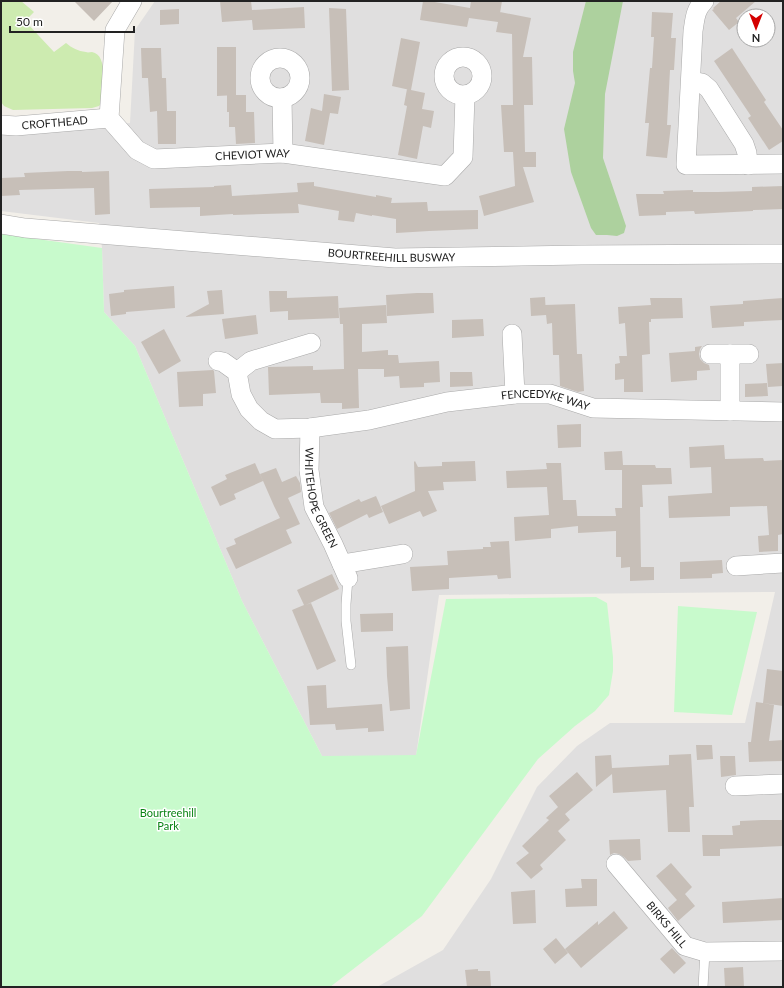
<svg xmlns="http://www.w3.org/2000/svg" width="784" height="988" font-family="Lato,sans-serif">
  <rect width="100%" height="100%" fill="#f2efe9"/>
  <!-- residential -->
  <path fill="#e0dfdf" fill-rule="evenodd" d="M155,1H783V987H377L443,950L491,879L537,787L577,746L610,723H745L775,592L439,595L416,756H322L242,601L135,346L104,312L102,248L99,223L1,211V134L130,123L135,30ZM744,16H768V40H744Z"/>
  <!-- grass -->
  <path fill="#cdebb0" d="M1,1H21L34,12L25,21L54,52L66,43C72,48 78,51 86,52C88,53 90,52 92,52C109,55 102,89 102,102L99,106L92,108L13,110L4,106L1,102Z"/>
  <!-- forest -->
  <path fill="#add19e" d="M586,1H623L605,94L603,158L626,226L624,233L617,236L607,235H596L591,228L571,172L564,129L575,83L573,71V52Z"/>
  <!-- park -->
  <path fill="#c8facc" d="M1,234L102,248L104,312L135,346L242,601L322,756L416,755L446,599L596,597L607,603L613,657V671L609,695L595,711L575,726L538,759L422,916L330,987H1Z
    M678,606L757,612L732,715L674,712Z"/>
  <!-- building -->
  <path fill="#c7bfb8" d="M74,1H113L94,21Z
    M220,1H251L252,10L304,7L305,28L253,30L252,20L222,22Z
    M423,1H429L470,8L471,1H502L499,19L500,12L531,18L523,57H532L533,105H524L525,152H523H536V167H523L534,202L484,216L479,196L515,186L513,152H504L501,105H513L512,34L496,32L498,22L469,18L467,27L420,20Z
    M721,1H756L736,18L739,22L729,30L712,10L714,9L713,8Z
    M329,8L346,9L349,90L332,91Z
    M179,9V24L160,25V10Z
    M652,12L673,13L671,38H676L674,70H670L667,125H671L667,158L646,156L649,123H645L650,68H652L654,37H651Z
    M401,38L420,42L411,90L425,93L422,109L434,111L431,128L423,126L417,159L398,155L407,106L404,105L407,89L410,90L392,86Z
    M217,47H236V95L217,96Z
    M141,48H161L162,78H166L167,111H165H176V144H158L157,111L150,112L148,78H142Z
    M732,48L766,100L764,102L783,130V141L769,150L748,118L751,116L714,61Z
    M324,94L341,97L338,114L330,113L324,145L305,141L311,108L322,111Z
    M227,95H246V112H254L255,143L236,144L235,127H229V112H227Z
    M68,171H82V172L109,171L110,214L95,215L94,188L19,190L20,195L1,196V178L25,177L24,173Z
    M314,182V186L376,197V195L392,198L391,203L427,202L428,211L478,210V229L429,231L396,233V219L372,215V216L356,213L354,222L338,220L339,211L298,204L299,213L233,215V214L200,216V207L150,208L149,189L214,187V186L231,185L232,196L298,192L297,183Z
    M783,186V209L753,210V211L695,214L694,211L666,212V215L639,216L636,194H664L663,191L693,190V192H718L752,191V187Z
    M174,286L175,308L126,312V314L111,316L109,294L124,292V290Z
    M222,290L224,314L185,317L209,304L207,291Z
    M269,291H287V298L338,296L339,318L288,320V311L270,312Z
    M417,293H433L434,313L387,316L386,295Z
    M545,297L546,315L531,316L530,298Z
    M650,298H682L683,318L651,319V322H649L650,354L642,355L643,392H624V379L615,380V364L620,363L619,356H627L625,323L619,324L618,307L651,305Z
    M783,298V320L744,322V326L712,328L710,306L743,304V301Z
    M575,304L577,354H582L584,391L578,392L560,386L559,355H553L552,323L547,324L545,305Z
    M386,305L387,323L362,324V352L388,350V355H398L399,363L439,361L440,382L424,383V387L400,388L399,376L384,377V369H358L359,408L342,409V403H321L320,393L269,395L268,367L313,366V370L344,369L343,324H340L339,308Z
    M256,315L258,334L225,339L222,319Z
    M483,319L484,336L452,338V320Z
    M164,329L181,361L159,374L141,342Z
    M702,346L700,349L699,354L700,359L704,363L709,365L710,370L697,371V380L671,382L669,353L695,351V347Z
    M783,363V386L768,387L766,364Z
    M213,370L214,371L216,393L203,394V406L179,407L177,372Z
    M450,372H472L473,386L450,387Z
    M767,383L768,396L745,397V384Z
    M581,424V447L558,448L557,425Z
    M724,445L725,459L763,458L764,461L783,460V534L778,535V551L759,552L758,536L769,535L767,506L730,507V516L669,518L668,496L712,493L711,467L690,468L689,447Z
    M622,451L623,465H655L656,468H671L672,484L642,485L643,507H640L641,567H654V580L630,581V567L621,568V557H616V531L578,533V526L551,529V538L515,541L514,517L549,515L547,487L507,488L506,471L547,469L546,463H561L563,500H576L578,525L577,516H616L615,508H622V470H605L604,452Z
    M415,461L418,467L442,466V462L475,461L476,481L443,482L444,490L428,491L437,511L423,517L420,511L389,524L381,506L415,491L414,462Z
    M255,463L263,481L234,494L236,499L220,506L211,487L227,479L225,475Z
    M276,468L282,482L296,476L300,483L301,492L288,498L300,524L286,530L292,543L236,569L226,548L236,544L234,539L280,518L274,506L260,474Z
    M376,496L383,512L369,518L367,514L337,529L329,513L359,499L361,502Z
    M509,541L511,578L498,579L497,575L449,578V589L412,591L410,567L448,565L447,551L483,549V547H491L490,542Z
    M722,560L723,573L712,574V578L680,579V562Z
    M332,574L339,589L306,605L311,603L336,661L317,670L292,610L304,605L297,590Z
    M393,613V631L361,632L360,614Z
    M408,646L410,709L390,711L387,676L386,647Z
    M767,669L783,671V706L763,703L774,705L769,741L783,740V761L749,762L748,742H751L756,702L763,703Z
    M326,685L327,708L382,704L384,731L368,732V728L336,730L335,724L310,725L307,686Z
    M696,745H712L713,759L697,760Z
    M691,754L694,807H689L690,832H668L666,790L613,793L612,774L596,787L595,756L611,755L612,768L669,765V755Z
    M720,756H735L736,775L721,777Z
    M577,772L593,790L565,814L570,820L558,831L566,840L540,865L543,869L531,879L516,863L529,853L522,846L549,820L546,818L558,807L549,796Z
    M762,820H783V846L720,849V856H703L702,835H733L732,826L740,825V821Z
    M640,839L641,860L628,861L624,857L619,854L614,853L610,855L609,840Z
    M671,863L692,887L683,896L685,894L695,906L678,921L668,908L677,900L656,876Z
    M581,879H597V906L566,907L565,889L582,888Z
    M535,890L536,923L513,924L511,892Z
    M783,898V920L723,923L722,902Z
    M614,911L628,928L581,968L565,949L598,921V925Z
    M556,938L568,953L555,964L543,949Z
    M672,948L686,963L674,974L660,959Z
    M743,967L744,987H725L724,968Z
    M478,969V971H490L491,987H467L465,970Z"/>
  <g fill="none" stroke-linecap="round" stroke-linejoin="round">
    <defs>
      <path id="service" d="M348,578L346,604V621L351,665
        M703,987L705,952"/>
      <g id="minor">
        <path id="s1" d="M132,1L115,30L109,118L137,150L154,159L283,153L445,176L463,157L465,95"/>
        <path d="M704,1C695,10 695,19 693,31L686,165L783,164"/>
        <circle cx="463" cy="76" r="19"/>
        <circle cx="280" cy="78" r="20"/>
        <path d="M691,81L702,83L709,89L744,144L747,153L748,165"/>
        <path d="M282,98L283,153"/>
        <path id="s2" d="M1,125L16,126L109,118"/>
        <path id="s3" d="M1,224L25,228L395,258L581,255L783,254"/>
        <path d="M512,334L515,394"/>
        <path d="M710,354H749"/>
        <path d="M730,354V411"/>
        <path id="s4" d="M218,361L223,362L237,372L241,394L249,409L261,421L275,429L310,428L369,420L447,402L515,394H550L593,408L783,412"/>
        <path d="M237,372L251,361L311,343"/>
        <path id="s5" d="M310,428L309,470L314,507L333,544L348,578"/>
        <path d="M342,564L403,554"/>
        <path d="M736,566L783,563"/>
        <path d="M735,786L783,784"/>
        <path id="s6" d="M616,864L685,946L705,952L783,951"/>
      </g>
    </defs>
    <!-- service casing -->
    <use href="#service" stroke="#a9a9a9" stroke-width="10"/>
    <!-- minor casing -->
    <use href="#minor" stroke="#a9a9a9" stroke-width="20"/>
    <!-- service -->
    <use href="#service" stroke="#fff" stroke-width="9"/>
    <!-- minor -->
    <use href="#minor" stroke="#fff" stroke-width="19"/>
  </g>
  <g text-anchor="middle" stroke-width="3" stroke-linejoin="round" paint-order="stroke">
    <!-- street labels -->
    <g font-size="11" fill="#222" stroke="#fff">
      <text dy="4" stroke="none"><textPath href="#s2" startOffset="54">CROFTHEAD</textPath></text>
      <text dy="4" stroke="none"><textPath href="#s1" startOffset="282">CHEVIOT WAY</textPath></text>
      <text dy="4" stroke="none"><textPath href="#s3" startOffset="392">BOURTREEHILL BUSWAY</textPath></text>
      <text dy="4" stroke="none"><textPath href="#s4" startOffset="369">FENCEDYKE WAY</textPath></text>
      <text dy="4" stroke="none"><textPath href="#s5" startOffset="72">WHITEHOPE GREEN</textPath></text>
      <text dy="4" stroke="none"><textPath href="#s6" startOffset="79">BIRKS HILL</textPath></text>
    </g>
    <!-- park labels -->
    <g font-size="11" fill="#0c8416" stroke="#fff">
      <text x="168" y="817">Bourtreehill<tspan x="168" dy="13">Park</tspan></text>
    </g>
  </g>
  <!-- border -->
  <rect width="784" height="988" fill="none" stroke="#222222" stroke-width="4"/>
  <!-- north arrow -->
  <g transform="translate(756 28) rotate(180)"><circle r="19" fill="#ffffff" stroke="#a7a7a7"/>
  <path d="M0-3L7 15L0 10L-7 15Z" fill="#d40000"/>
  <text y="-6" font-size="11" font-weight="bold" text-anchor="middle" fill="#222222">N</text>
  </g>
  <!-- scale -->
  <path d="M10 26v6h124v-6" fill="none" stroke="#222222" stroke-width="2"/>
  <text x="16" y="26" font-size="12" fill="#222222" stroke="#ffffff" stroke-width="3" paint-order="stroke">50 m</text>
</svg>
